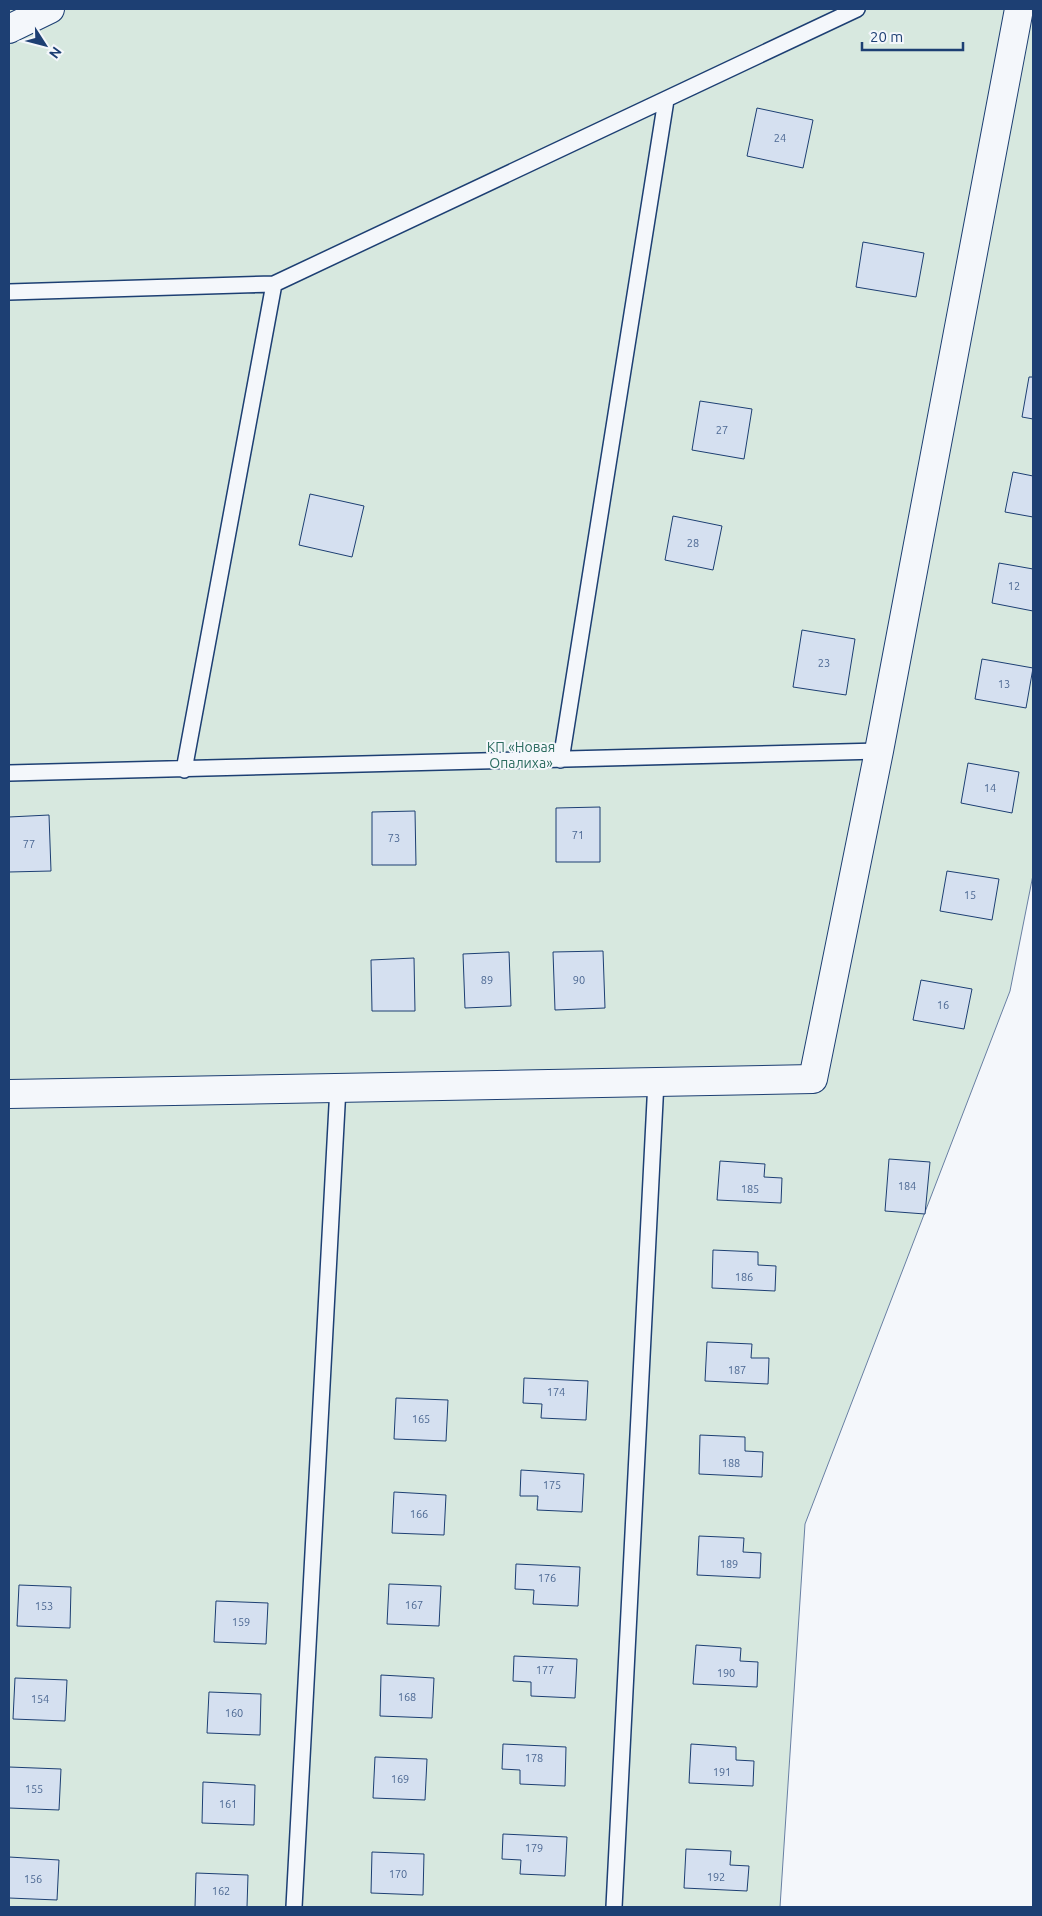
<svg xmlns="http://www.w3.org/2000/svg" width="1042" height="1916" font-family="Ubuntu,sans-serif">
  <rect width="100%" height="100%" fill="#f4f7fb"/>
  <!-- green -->
  <path fill="#d7e8df" stroke="#687fa3" d="M9,9H1033V875L1010,991L805,1524L780,1907H9Z"/>
  <!-- building -->
  <path fill="#d5e0f0" stroke="#1d3f73" d="M757,108L813,120L803,168L747,156Z
    M863,242L924,253L916,297L856,287Z
    M1029,377H1033V419L1022,417Z
    M700,401L752,409L744,459L692,450Z
    M1013,472L1033,476V517L1005,512Z
    M310,494L364,506L352,557L299,545Z
    M673,516L722,526L713,570L665,560Z
    M999,563L1033,569V611L992,603Z
    M802,630L855,639L846,695L793,687Z
    M982,659L1033,668L1026,708L975,699Z
    M968,763L1019,772L1012,813L961,803Z
    M600,807V862H556V808Z
    M415,811L416,865H372V812Z
    M49,815L51,871L9,872V817Z
    M947,871L999,879L992,920L940,911Z
    M603,951L605,1008L555,1010L553,952Z
    M509,952L511,1006L465,1008L463,954Z
    M414,958L415,1011H372L371,960Z
    M921,980L972,989L964,1029L913,1020Z
    M889,1159L930,1162L925,1214L885,1211Z
    M720,1161L765,1164L764,1177L782,1178L781,1203L717,1200Z
    M713,1250L758,1252V1265L776,1266L775,1291L712,1288Z
    M707,1342L752,1344L751,1358H769L768,1384L705,1381Z
    M524,1378L588,1381L586,1420L541,1418L542,1404L523,1403Z
    M396,1398L448,1400L446,1441L394,1439Z
    M700,1435L745,1437V1451L763,1452L762,1477L699,1474Z
    M521,1470L584,1474L582,1512L537,1510L538,1496H520Z
    M394,1492L446,1495L444,1535L392,1533Z
    M699,1536L744,1538L743,1552L761,1553L760,1578L697,1575Z
    M516,1564L580,1567L578,1606L533,1604L534,1590L515,1589Z
    M389,1584L441,1586L439,1626L387,1624Z
    M19,1585L71,1587L70,1628L17,1626Z
    M216,1601L268,1603L266,1644L214,1642Z
    M696,1645L741,1648L740,1661L758,1662L757,1687L693,1684Z
    M514,1656L577,1659L575,1698L531,1696V1682L513,1681Z
    M381,1675L434,1678L432,1718L380,1716Z
    M15,1678L67,1680L65,1721L13,1719Z
    M209,1692L261,1694L260,1735L207,1733Z
    M503,1744L566,1747L565,1786L520,1784V1770L502,1769Z
    M691,1744L736,1747V1760L754,1761L753,1786L689,1783Z
    M375,1757L427,1759L425,1800L373,1798Z
    M9,1767L61,1769L59,1810L9,1808Z
    M203,1782L255,1785L254,1825L202,1823Z
    M503,1834L567,1837L565,1876L520,1874L521,1860L502,1859Z
    M686,1849L731,1851L730,1865L749,1866L747,1891L684,1888Z
    M372,1852L424,1854L423,1895L371,1893Z
    M9,1857L59,1860L57,1900L9,1898Z
    M196,1873L248,1875L247,1907H195Z"/>
  <g fill="none" stroke-linecap="round" stroke-linejoin="round">
    <defs>
      <path id="lane" d="M9,292L274,284L857,9
        M561,760L666,100
        M184,770L274,284
        M9,773L879,751
        M294,1907L338,1087
        M614,1907L656,1081"/>
      <path id="street" d="M9,29L50,9
        M9,1094L813,1079L879,751L1019,9"/>
    </defs>
    <!-- lane casing -->
    <use href="#lane" stroke="#1d3f73" stroke-width="18"/>
    <!-- street casing -->
    <use href="#street" stroke="#1d3f73" stroke-width="30"/>
    <!-- lane -->
    <use href="#lane" stroke="#f4f7fb" stroke-width="15"/>
    <!-- street -->
    <use href="#street" stroke="#f4f7fb" stroke-width="28"/>
  </g>
  <g text-anchor="middle" stroke-width="4" stroke-linejoin="round" paint-order="stroke">
    <!-- number labels -->
    <g font-size="11" fill="#4b6792">
      <text x="780" y="142">24</text>
      <text x="722" y="434">27</text>
      <text x="693" y="547">28</text>
      <text x="1014" y="590">12</text>
      <text x="824" y="667">23</text>
      <text x="1004" y="688">13</text>
      <text x="990" y="792">14</text>
      <text x="578" y="839">71</text>
      <text x="394" y="842">73</text>
      <text x="29" y="848">77</text>
      <text x="970" y="899">15</text>
      <text x="487" y="984">89</text>
      <text x="579" y="984">90</text>
      <text x="943" y="1009">16</text>
      <text x="907" y="1190">184</text>
      <text x="750" y="1193">185</text>
      <text x="744" y="1281">186</text>
      <text x="737" y="1374">187</text>
      <text x="556" y="1396">174</text>
      <text x="421" y="1423">165</text>
      <text x="731" y="1467">188</text>
      <text x="552" y="1489">175</text>
      <text x="419" y="1518">166</text>
      <text x="729" y="1568">189</text>
      <text x="547" y="1582">176</text>
      <text x="414" y="1609">167</text>
      <text x="44" y="1610">153</text>
      <text x="241" y="1626">159</text>
      <text x="545" y="1674">177</text>
      <text x="726" y="1677">190</text>
      <text x="407" y="1701">168</text>
      <text x="40" y="1703">154</text>
      <text x="234" y="1717">160</text>
      <text x="534" y="1762">178</text>
      <text x="722" y="1776">191</text>
      <text x="400" y="1783">169</text>
      <text x="34" y="1793">155</text>
      <text x="228" y="1808">161</text>
      <text x="534" y="1852">179</text>
      <text x="398" y="1878">170</text>
      <text x="716" y="1881">192</text>
      <text x="33" y="1883">156</text>
      <text x="221" y="1895">162</text>
    </g>
    <!-- park labels -->
    <g font-size="14" fill="#2c6c60" stroke="#f4f7fb">
      <text x="521" y="752">КП «Новая<tspan x="521" dy="16">Опалиха»</tspan></text>
    </g>
  </g>
  <!-- border -->
  <rect width="1042" height="1916" fill="none" stroke="#1d3f73" stroke-width="20"/>
  <!-- north arrow -->
  <g transform="translate(45 45) rotate(126)" stroke="#f4f7fb" stroke-width="4" paint-order="stroke">
  <path d="M0-4L9 19L0 12L-9 19Z" fill="#1d3f73"/>
  <text y="-8" font-size="14" font-weight="bold" text-anchor="middle" fill="#1d3f73">N</text>
  </g>
  <!-- scale -->
  <path d="M862 42v8h101v-8" fill="none" stroke="#1d3f73" stroke-width="2.5"/>
  <text x="870" y="42" font-size="15" fill="#1d3f73" stroke="#f4f7fb" stroke-width="4" paint-order="stroke">20 m</text>
</svg>
